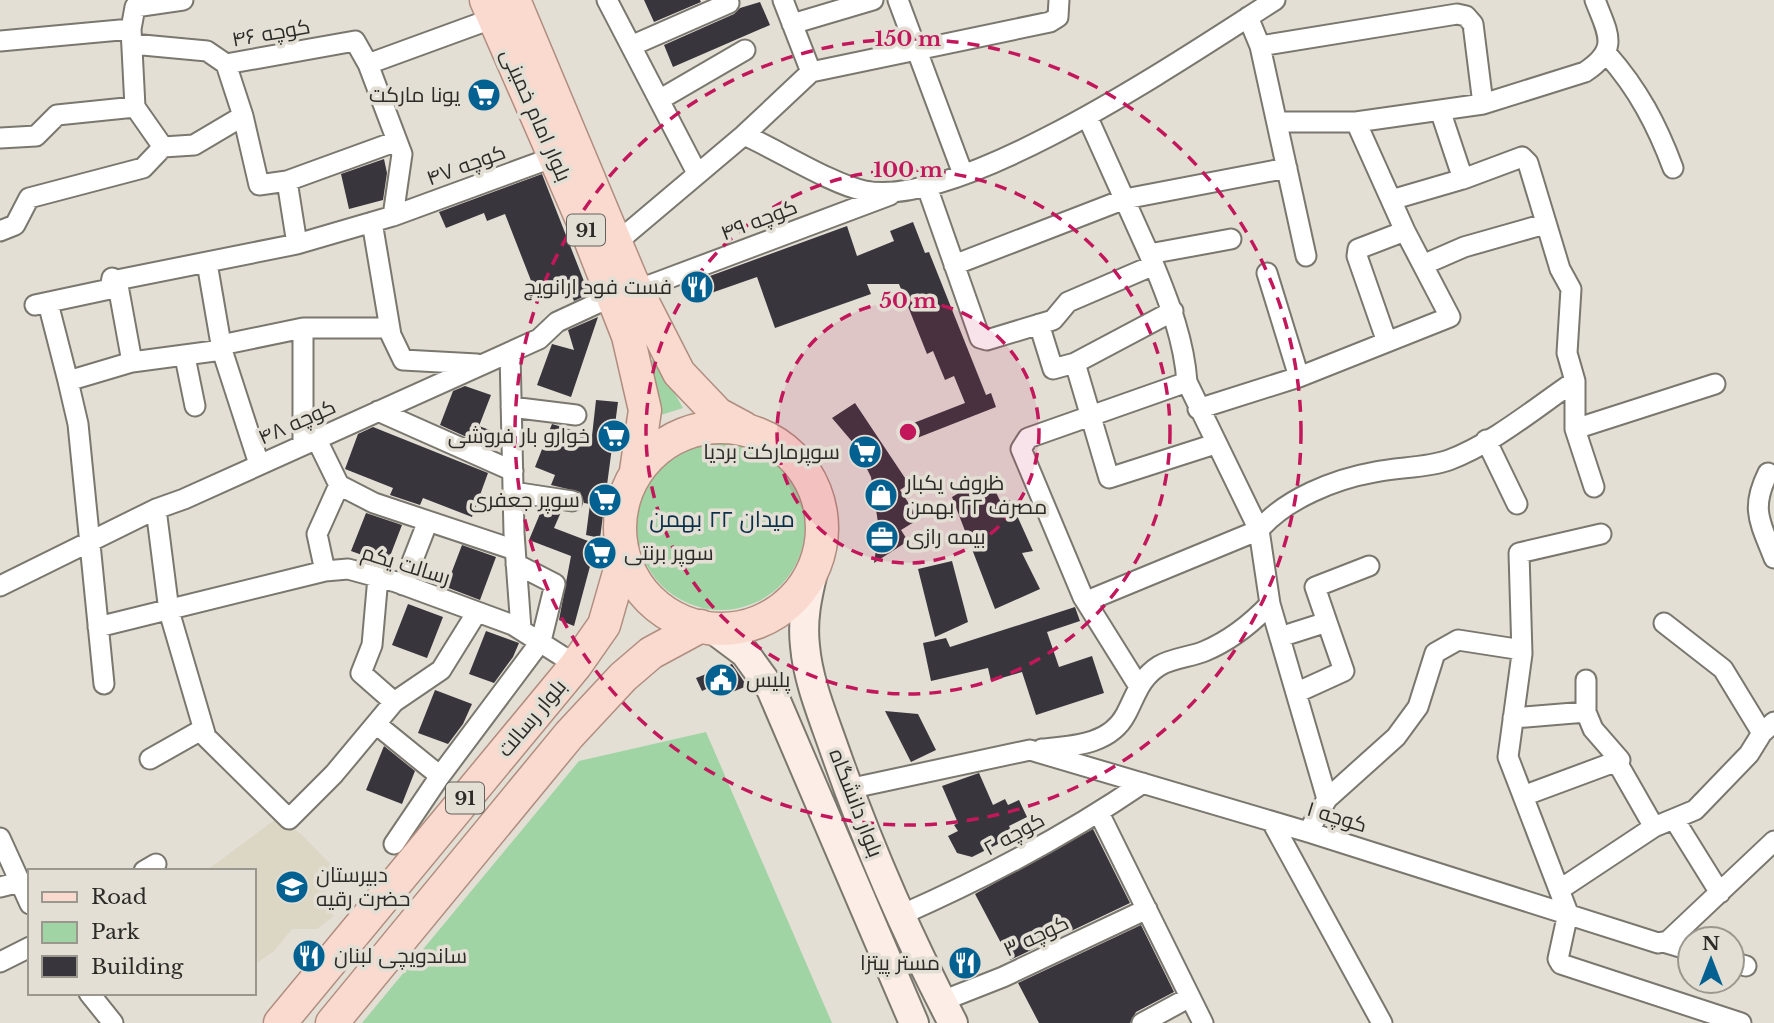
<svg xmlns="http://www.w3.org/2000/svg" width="1774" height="1023" font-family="'Libre Baskerville',Cairo,serif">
  <rect width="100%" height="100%" fill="#e3dfd5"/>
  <!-- built -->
  <path fill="#dcd6c4" d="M277,818L301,834L340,874L319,900L334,916L317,929H292L274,951L254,965V871H206Z"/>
  <!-- green -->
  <path fill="#a0d4a4" d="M655,359L683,408L661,415L649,361Z
    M637 526a84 84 0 1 1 168 0a84 84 0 1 1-168 0Z
    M706,732L832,1023H362L579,761Z"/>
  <!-- building -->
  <path fill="#39353d" d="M644,0H700L701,2L654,22Z
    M760,2L770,25L673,67L664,45L734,14L740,8Z
    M384,159L387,173L383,200L349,209L341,174Z
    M542,174L589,294L574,301L567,284L537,296L505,214L487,221L484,213L446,228L439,212Z
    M913,222L925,253L929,252L986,395L991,393L996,407L917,438L911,424L965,403L954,376L945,380L933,351L927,354L899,284H867L871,294L775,328L757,277L694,299L688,284L847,226L857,256L894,241L890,231Z
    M598,317L571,397L537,385L552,344L574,350L568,330Z
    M465,386L491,395L479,426L495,432L489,447L440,425L453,391Z
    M596,400L618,402L600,538L586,535L590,504L584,503L580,492L551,485L555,475L535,467L552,424L592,436Z
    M855,403L909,484L900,490L919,519L901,530L908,541L874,563L879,529L871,477L855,445L832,418Z
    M373,427L488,473L472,517L423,498L420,505L390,495L393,488L345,469L358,434Z
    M967,488L971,497L994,488L1001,503L1010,500L1033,551L1022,553L1040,589L995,609L952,497Z
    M542,509L561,512L554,528L596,544L574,626L559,620L571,556L529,540Z
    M366,513L402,525L387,564L351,551Z
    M462,545L496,557L480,600L446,587Z
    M952,561L968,622L935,637L918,569Z
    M408,604L443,617L427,658L392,645Z
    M1075,607L1080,621L1047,632L1059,667L1092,656L1104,693L1036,715L1022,672L991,681L988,668L931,681L923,643L946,638L950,647Z
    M486,631L519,643L513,657L494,683L469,674Z
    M732,664L747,686L720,697L715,685L702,691L696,678Z
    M435,690L472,704L463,724L448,744L418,733Z
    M885,711L918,714L936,750L911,762Z
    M384,746L415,771L402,804L366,790Z
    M979,773L993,805L1005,799L1008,805L1019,800L1027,817L1009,826L1014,836L972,857L957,853L948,836L958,831L954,825L958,823L942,786Z
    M1093,829L1130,903L1010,960L975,894Z
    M1141,925L1174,992L1136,1012L1130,1023H1039L1018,983Z"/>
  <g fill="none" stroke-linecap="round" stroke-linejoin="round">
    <defs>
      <path id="street" d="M607,0L697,173
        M783,0L811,72
        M898,0L963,174
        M1248,17L1260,46L1306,256
        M792,24L873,0
        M0,41L131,29L135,7L183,0
        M132,44L207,51L226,64
        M631,46L729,3
        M1260,46L1457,14L1466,16L1473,24L1483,104L1356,122H1277
        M1607,54C1638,89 1657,125 1673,168
        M368,64L402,154L393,216L297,244L287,181L397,141
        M659,100L745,50
        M1483,104L1585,72C1620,49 1608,34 1595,0
        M135,107L163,147L194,145L243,116L226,64L355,41L368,64L494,18
        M243,116L259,185L287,181
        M744,135C776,149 833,185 865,191C964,209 1188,55 1275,0
        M0,138L36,136L57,115L135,107L131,29
        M1463,179L1522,157L1528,163L1560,269L1571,289L1567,353L1575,381V429L1594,487
        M927,187L980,338L987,340L1053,320L1068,302L1154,265L1087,116
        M1391,200L1463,179L1440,110
        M393,216L554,157
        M372,222L391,335L403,360L477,364
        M0,231L15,225L29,198L143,168L163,147
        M616,243L744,135L811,72L1050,22L1058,17L1059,0
        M1149,254L1231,239
        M207,263L222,350L132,362L117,280L297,244
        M1425,264L1464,247L1545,224
        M954,265L1125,199L1287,168
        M1154,265C1170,304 1184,341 1187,382
        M1267,273L1299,377
        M637,290L890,195
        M48,303L68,381
        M35,305L110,289L112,278L117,280
        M1039,324L1053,369L1075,363L1109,478L1215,444
        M1387,342L1357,256L1358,249L1405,231
        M221,345L303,328
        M222,350L259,464
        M510,352L514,533L521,629
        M185,357L195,406
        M1075,363L1173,311
        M1187,382L1259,530L1087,601L1083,597L1021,449L1028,438Z
        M511,407L576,415
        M1198,409L1299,377L1450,317L1405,231L1356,122
        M378,411L513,471
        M1575,429L1715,384
        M316,438L339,485L374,503L515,550
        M1486,440L1517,504
        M303,444V328H389
        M1768,473C1750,509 1760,522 1774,558
        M513,492L572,501
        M156,509L169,611L206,737L289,819L334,774L394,702L441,670L477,612
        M325,571L317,534L339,485
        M378,577L372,645L361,673L394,702
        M403,585L428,521
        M0,586L156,509L184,499L539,339L557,322L611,297
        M1083,597L1138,685
        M1664,623L1723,669L1762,733
        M98,627L325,571L348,569L396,582L513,625L576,665
        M1280,637L1327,622L1315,587L1369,566
        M1522,654L1519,553L1601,534
        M104,684L78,424L68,381L132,362
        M1298,692L1344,671L1327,622
        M1513,718L1586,712
        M376,724L440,776L541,641L555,584L516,564
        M1042,749C1073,746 1110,745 1126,714C1136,695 1140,678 1159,666C1172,658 1191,657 1205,651C1231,640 1251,624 1270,604
        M150,759L203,729
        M1618,764L1654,827
        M848,789L1030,750L1308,832L1658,943L1668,941L1774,841
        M1523,796L1620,760L1593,729L1586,712V680
        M1327,799L1396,737L1418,707L1435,653L1458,640L1516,649L1522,654L1508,757L1568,913L1558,959L1561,964L1741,1023
        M1099,813L1203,1023
        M1674,819L1720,893
        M1272,822L1382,1023
        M1308,832L1327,799L1270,604L1259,530C1285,499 1335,479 1375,472C1399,467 1427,468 1449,460C1494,443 1535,408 1575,381
        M0,838L30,904
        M394,844L440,776
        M144,871L156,864
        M0,887L20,882
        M1559,890L1654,827L1695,810L1749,754L1762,733L1774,722
        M901,915C985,878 1067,835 1143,783
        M1663,942L1690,950
        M0,962L30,947
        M1732,962L1746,966
        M89,993L113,1023
        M942,1001L1003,977L1147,909
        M1142,1023L1190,997"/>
      <path id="secondary" d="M813,572C807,597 802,620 805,646C808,682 824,719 836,754C868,845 908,937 953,1023
        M713,629L745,653L771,689L914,1023"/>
      <path id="primary" d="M486,0L586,229L628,336L645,410L636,471
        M514,0L631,279L679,373L718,414L744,428
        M620 528a101 101 0 1 1 202 0a101 101 0 1 1-202 0Z
        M280,1023L576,665L604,625L623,559
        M332,1023L569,735L623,677L651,653L701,626"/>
    </defs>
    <!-- street casing -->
    <use href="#street" stroke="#7a776e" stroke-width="23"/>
    <!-- secondary casing -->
    <use href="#secondary" stroke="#7a776e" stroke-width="32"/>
    <!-- primary casing -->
    <use href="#primary" stroke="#b08d7f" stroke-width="35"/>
    <!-- street -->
    <use href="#street" stroke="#fff" stroke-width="19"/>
    <!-- secondary -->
    <use href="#secondary" stroke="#fdede7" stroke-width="28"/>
    <!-- primary -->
    <use href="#primary" stroke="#fadacf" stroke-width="32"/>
  </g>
  <!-- distance rings -->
  <circle cx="908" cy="432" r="131" fill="#c2185b" fill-opacity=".12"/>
  <g fill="none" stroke="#c2185b" stroke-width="3.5" stroke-dasharray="12 9">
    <circle cx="908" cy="432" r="131"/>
    <circle cx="908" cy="432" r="262"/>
    <circle cx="908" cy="432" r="393"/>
  </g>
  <!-- icons -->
  <defs>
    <symbol id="supermarket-disc" viewBox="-11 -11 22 22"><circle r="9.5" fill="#026191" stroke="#e3dfd5"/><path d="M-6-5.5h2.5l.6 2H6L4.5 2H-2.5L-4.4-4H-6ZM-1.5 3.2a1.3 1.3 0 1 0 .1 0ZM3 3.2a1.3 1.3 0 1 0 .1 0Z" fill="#fff"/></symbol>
    <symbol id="restaurant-disc" viewBox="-11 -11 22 22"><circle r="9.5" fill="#026191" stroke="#e3dfd5"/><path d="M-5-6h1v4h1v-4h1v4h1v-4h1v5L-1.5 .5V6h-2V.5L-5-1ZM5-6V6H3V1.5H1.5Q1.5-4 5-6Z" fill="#fff"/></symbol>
    <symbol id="shop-disc" viewBox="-11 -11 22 22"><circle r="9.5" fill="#026191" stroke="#e3dfd5"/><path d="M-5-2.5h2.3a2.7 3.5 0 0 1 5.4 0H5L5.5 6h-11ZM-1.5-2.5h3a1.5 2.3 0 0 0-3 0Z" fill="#fff"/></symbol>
    <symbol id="office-disc" viewBox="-11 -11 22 22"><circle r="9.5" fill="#026191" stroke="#e3dfd5"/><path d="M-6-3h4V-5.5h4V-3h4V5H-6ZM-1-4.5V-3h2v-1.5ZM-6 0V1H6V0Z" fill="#fff"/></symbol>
    <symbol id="civic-disc" viewBox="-11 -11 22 22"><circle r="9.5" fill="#026191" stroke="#e3dfd5"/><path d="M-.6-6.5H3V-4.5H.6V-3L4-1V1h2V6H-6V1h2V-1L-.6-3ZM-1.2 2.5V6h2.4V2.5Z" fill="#fff"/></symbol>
    <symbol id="school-disc" viewBox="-11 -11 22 22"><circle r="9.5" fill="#026191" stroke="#e3dfd5"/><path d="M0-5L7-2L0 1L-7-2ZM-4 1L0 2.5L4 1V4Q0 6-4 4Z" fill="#fff"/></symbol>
  </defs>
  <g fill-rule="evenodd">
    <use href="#supermarket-disc" x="465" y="76" width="38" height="38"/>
    <use href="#restaurant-disc" x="678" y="268" width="38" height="38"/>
    <use href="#supermarket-disc" x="595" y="417" width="38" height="38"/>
    <use href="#supermarket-disc" x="846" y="433" width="38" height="38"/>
    <use href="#shop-disc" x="862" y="476" width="38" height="38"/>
    <use href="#supermarket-disc" x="586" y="481" width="38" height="38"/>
    <use href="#office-disc" x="863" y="518" width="38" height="38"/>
    <use href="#supermarket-disc" x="581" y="534" width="38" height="38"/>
    <use href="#civic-disc" x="702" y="661" width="38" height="38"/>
    <use href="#school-disc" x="273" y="868" width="38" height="38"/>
    <use href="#restaurant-disc" x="290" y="937" width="38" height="38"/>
    <use href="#restaurant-disc" x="946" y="944" width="38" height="38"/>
  </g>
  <g text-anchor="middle" stroke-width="7" stroke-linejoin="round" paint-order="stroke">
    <!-- shield labels -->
    <g fill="#e3dfd5" stroke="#63615b" stroke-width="2">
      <rect x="567" y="214.5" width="38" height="31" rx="5"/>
      <rect x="446" y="782.5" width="38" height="31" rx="5"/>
    </g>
    <g font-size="19" font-weight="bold" fill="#2c2b27">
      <text x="586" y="237">91</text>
      <text x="465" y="805">91</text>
    </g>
    <!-- street labels -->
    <g font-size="21" fill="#2c2b27" stroke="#e3dfd5">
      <text transform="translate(271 33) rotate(-10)" y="7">کوچه ۴۶</text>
      <text transform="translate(536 115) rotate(66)" y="7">بلوار امام خمینی</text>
      <text transform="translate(466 165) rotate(-20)" y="7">کوچه ۴۷</text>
      <text transform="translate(759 220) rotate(-21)" y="7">کوچه ۴۹</text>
      <text transform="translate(297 422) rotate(-24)" y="7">کوچه ۴۸</text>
      <text transform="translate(406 565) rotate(17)" y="7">رسالت یکم</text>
      <text transform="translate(532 718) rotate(-50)" y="7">بلوار رسالت</text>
      <text transform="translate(856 803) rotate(69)" y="7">بلوار دانشگاه</text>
      <text transform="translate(1337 817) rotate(17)" y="7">کوچه ۱</text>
      <text transform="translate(1014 834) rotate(-29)" y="7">کوچه ۲</text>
      <text transform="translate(1036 936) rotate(-25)" y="7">کوچه ۳</text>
    </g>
    <!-- poi labels -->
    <g font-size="21" fill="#2c2b27" stroke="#e3dfd5" text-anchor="end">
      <text x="460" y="102">یونا مارکت</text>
      <text x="672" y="294">فست فود ارانویچ</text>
      <text x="590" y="443">خوارو بار فروشی</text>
      <text x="840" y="459">سوپرمارکت بردیا</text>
      <text x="906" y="490" text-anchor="start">ظروف یکبار<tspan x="906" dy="24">مصرف ۲۲ بهمن</tspan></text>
      <text x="580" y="507">سوپر جعفری</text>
      <text x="906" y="544" text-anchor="start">بیمه رازی</text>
      <text x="624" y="560" text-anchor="start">سوپر برنتی</text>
      <text x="746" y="687" text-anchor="start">پلیس</text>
      <text x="316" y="882" text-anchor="start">دبیرستان<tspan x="316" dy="24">حضرت رقیه</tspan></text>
      <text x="334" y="963" text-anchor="start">ساندویچی لبنان</text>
      <text x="940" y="970">مستر پیتزا</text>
    </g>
    <!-- neighbourhood labels -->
    <g font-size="23" fill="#0a3149" stroke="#e3dfd5">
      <text x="722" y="527">میدان ۲۲ بهمن</text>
    </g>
  </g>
  <circle cx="908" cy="432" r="10" fill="#c2185b" stroke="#e3dfd5" stroke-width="3.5"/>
  <g font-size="21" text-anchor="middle" font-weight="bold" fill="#c2185b" stroke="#e3dfd5" stroke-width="7" stroke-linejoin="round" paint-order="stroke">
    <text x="908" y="46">150 m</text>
    <text x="908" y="177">100 m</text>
    <text x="908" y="308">50 m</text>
  </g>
  <!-- legend -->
  <rect x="28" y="869" width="228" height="126" fill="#e3dfd5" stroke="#9a978f" stroke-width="2"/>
  <rect x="42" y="892" width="35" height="10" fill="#fadacf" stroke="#9a978f" stroke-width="2"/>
  <text x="91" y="904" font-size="21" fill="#2c2b27">Road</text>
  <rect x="42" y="922" width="35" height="21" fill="#a0d4a4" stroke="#9a978f" stroke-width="2"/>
  <text x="91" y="939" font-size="21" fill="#2c2b27">Park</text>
  <rect x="42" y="956" width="35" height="21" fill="#39353d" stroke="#9a978f" stroke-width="2"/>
  <text x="91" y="974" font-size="21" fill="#2c2b27">Building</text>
  <!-- north arrow -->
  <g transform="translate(1711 960)"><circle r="33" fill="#e3dfd5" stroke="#9a978f" stroke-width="2"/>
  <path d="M0-5L12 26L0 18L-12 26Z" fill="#026191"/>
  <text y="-10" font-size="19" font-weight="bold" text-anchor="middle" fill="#2c2b27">N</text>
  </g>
</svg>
